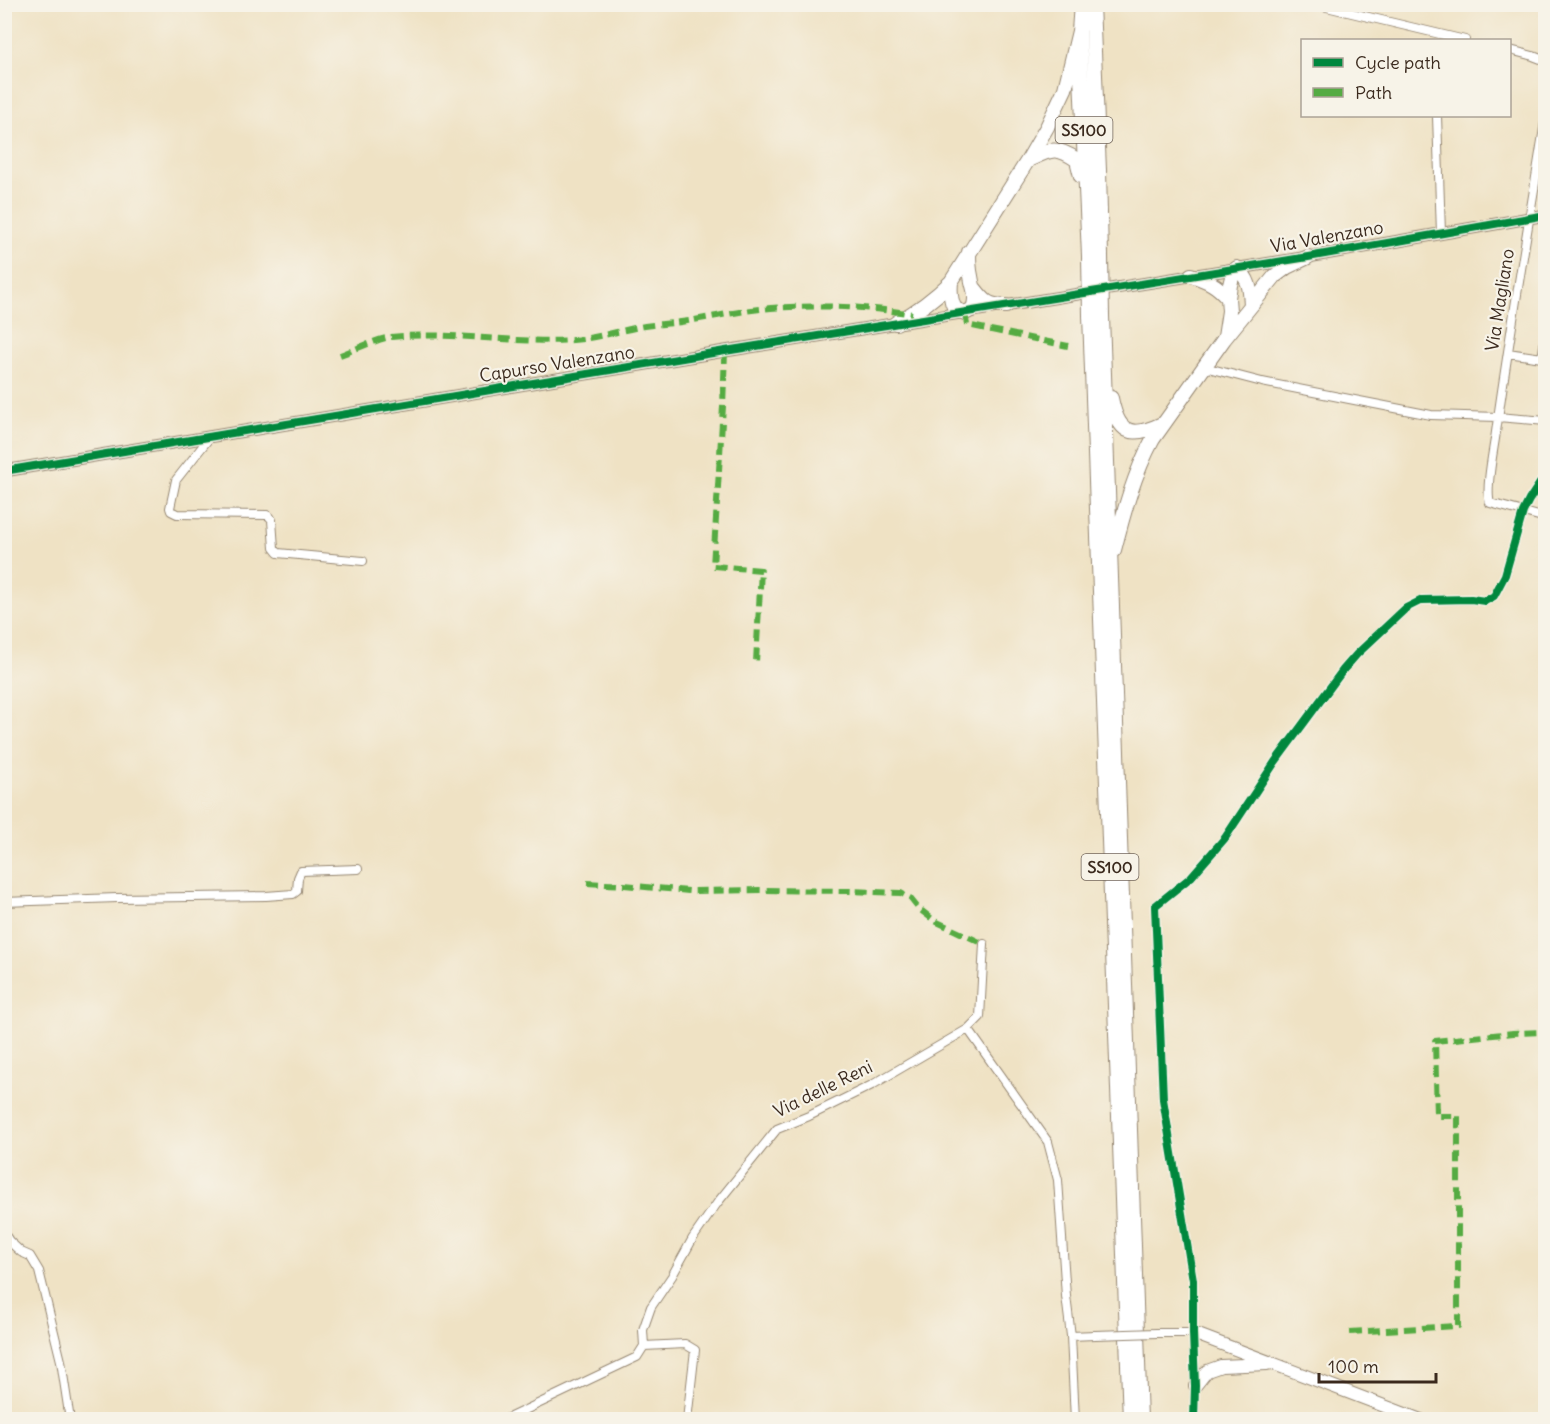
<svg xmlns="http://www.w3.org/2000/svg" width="1550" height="1424" font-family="Delius,sans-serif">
  <rect width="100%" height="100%" fill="#f7f3e8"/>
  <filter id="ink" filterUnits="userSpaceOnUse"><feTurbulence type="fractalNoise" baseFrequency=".0167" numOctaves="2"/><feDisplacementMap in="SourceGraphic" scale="12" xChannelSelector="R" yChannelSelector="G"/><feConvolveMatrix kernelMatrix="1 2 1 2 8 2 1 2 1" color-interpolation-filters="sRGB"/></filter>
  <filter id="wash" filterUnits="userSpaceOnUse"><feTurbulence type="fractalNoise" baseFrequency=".008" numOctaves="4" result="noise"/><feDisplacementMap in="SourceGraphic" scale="24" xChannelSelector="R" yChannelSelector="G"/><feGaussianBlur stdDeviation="1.35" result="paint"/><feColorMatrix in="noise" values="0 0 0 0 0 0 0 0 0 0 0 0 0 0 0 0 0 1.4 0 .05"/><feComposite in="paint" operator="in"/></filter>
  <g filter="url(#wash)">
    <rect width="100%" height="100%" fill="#efe2c4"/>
  </g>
  <g filter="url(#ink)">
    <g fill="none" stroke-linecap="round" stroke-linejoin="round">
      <defs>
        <path id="minor" d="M1314,4L1465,40
          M1510,50L1533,56L1546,61
          M1437,116L1441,233
          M1546,116C1529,221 1511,326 1496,432C1494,448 1485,489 1490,503L1546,518
          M1508,353L1542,358L1546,334
          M1204,367L1262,382L1431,415L1498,417L1546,421
          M210,437L176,480L170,508L171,511L177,514L267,515L270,517L272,520L274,548L278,553L363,561
          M4,902L117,898L266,896L293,894L297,891L298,878L301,871L358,869
          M968,1029L1048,1142L1058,1180L1066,1296L1071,1336L1075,1420
          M4,1233L9,1241L21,1252L30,1256L39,1271L61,1361L70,1420
          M1157,1333H1193
          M1071,1336L1095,1335
          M644,1346L643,1330L651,1307L672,1276L693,1238L718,1202L777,1129L809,1116L872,1085L968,1029L980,1017L984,944
          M504,1420L637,1357L644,1346L685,1344L695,1350L687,1420
          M1194,1420L1195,1386L1193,1333V1280L1163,1099L1155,906L1191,877L1225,838L1275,762L1343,670L1357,654L1406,608L1422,600L1471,599L1485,601L1494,596L1505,575L1523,512L1529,500L1546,474"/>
        <path id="tertiary" d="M4,471L725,351L1308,257L1546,215"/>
        <path id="secondary" d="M1193,1333L1421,1420
          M1195,1386L1207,1371L1221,1366L1267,1364"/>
        <path id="trunk" d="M1081,4L1079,31L1089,256
          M1092,4L1099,170L1101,256
          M1028,160C1050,150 1055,145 1077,160L1081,176
          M1191,275C1208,281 1216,284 1228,298
          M951,282C950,292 950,300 955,309L965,313L973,309C978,293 973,291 971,276C969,268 969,260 969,252
          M975,289C985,302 989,306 1006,306
          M1090,315L1130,1420
          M1102,316L1140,1420
          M896,323C916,312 934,299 951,282L1028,160L1047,127L1065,89L1079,31
          M1225,337L1229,311L1228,298L1230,285L1232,277L1237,268C1250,280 1250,288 1251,305
          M1111,398C1118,433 1130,439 1162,424
          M1114,550C1124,511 1134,474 1153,439L1224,339L1275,276L1287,267L1308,257"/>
      </defs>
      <!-- minor casing -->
      <use href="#minor" stroke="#958671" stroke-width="10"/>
      <!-- tertiary casing -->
      <use href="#tertiary" stroke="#958671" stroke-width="13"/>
      <!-- secondary casing -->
      <use href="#secondary" stroke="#958671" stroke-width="14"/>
      <!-- trunk casing -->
      <use href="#trunk" stroke="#958671" stroke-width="16"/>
      <!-- minor -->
      <use href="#minor" stroke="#fff" stroke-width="8"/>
      <!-- tertiary -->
      <use href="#tertiary" stroke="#fff" stroke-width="10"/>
      <!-- secondary -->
      <use href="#secondary" stroke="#fff" stroke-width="12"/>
      <!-- trunk -->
      <use href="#trunk" stroke="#fff" stroke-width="14"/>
      <defs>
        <path id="minor-bridge" d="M1095,1335L1157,1333"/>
        <path id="trunk-bridge" d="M1089,256L1090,315
          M1101,256L1102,316"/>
      </defs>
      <!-- minor-bridge casing -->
      <use href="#minor-bridge" stroke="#958671" stroke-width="10" stroke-linecap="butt"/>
      <!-- trunk-bridge casing -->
      <use href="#trunk-bridge" stroke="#958671" stroke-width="16" stroke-linecap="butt"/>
      <!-- minor-bridge -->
      <use href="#minor-bridge" stroke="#fff" stroke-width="8"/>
      <!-- trunk-bridge -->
      <use href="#trunk-bridge" stroke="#fff" stroke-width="14"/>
      <!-- quiet -->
      <path stroke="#55ab43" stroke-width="6" stroke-dasharray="12 6" stroke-linecap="butt" d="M965,313L967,325L1068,346
        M725,351L723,406L713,566L761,570L756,662
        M340,355C354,350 377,339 391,337C452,331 513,344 573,340C598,338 621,330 645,326C657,324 669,324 681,322C711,318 741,310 771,308C818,305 866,306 912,314
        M587,883L624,885L689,891L760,890L849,891L901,893L910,898L918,908L935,921L984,944
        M1350,1332L1458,1326V1116H1437L1435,1041L1513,1033L1546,1032"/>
      <defs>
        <path id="cycleway" d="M4,471L725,351L1308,257L1546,215
          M1194,1420L1195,1386L1193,1333V1280L1163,1099L1155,906L1191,877L1225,838L1275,762L1343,670L1357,654L1406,608L1422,600L1471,599L1485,601L1494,596L1505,575L1523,512L1529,500L1546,474"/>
      </defs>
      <!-- cycleway casing -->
      <use href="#cycleway" stroke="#f7f3e8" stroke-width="11"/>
      <!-- cycleway -->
      <use href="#cycleway" stroke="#00873e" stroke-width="8"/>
    </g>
  </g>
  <g text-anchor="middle" stroke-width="4.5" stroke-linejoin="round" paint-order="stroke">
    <!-- shield labels -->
    <g fill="#f7f3e8" stroke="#73665b" stroke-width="1.5">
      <rect x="1055.5" y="117" width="57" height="26" rx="4.5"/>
      <rect x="1081.5" y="854" width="57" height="26" rx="4.5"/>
    </g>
    <g font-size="16" font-weight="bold" fill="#3b2a1e">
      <text x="1084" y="136">SS100</text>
      <text x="1110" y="873">SS100</text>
    </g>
    <!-- street labels -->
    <g font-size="18" fill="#3b2a1e" stroke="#f7f3e8">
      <text transform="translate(1327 237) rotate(-10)" y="6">Via Valenzano</text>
      <text transform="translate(1500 300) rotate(-81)" y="6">Via Magliano</text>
      <text transform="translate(557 364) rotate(-9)" y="6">Capurso Valenzano</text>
      <text transform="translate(823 1089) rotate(-26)" y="6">Via delle Reni</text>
    </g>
  </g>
  <!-- margin -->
  <rect width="1550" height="1424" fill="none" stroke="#f7f3e8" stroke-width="24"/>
  <!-- legend -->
  <rect x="1301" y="39" width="210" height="78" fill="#f7f3e8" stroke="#aca397" stroke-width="1.5"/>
  <rect x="1313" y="58" width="30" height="9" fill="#00873e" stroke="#aca397" stroke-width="1.5"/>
  <text x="1355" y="69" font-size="18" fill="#3b2a1e">Cycle path</text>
  <rect x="1313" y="88" width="30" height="9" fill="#55ab43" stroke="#aca397" stroke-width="1.5"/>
  <text x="1355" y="99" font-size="18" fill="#3b2a1e">Path</text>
  <!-- scale -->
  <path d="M1319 1373v9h117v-9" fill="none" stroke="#3b2a1e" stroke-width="3"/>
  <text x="1328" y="1373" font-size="18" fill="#3b2a1e" stroke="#f7f3e8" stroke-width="4.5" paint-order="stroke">100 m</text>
</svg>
